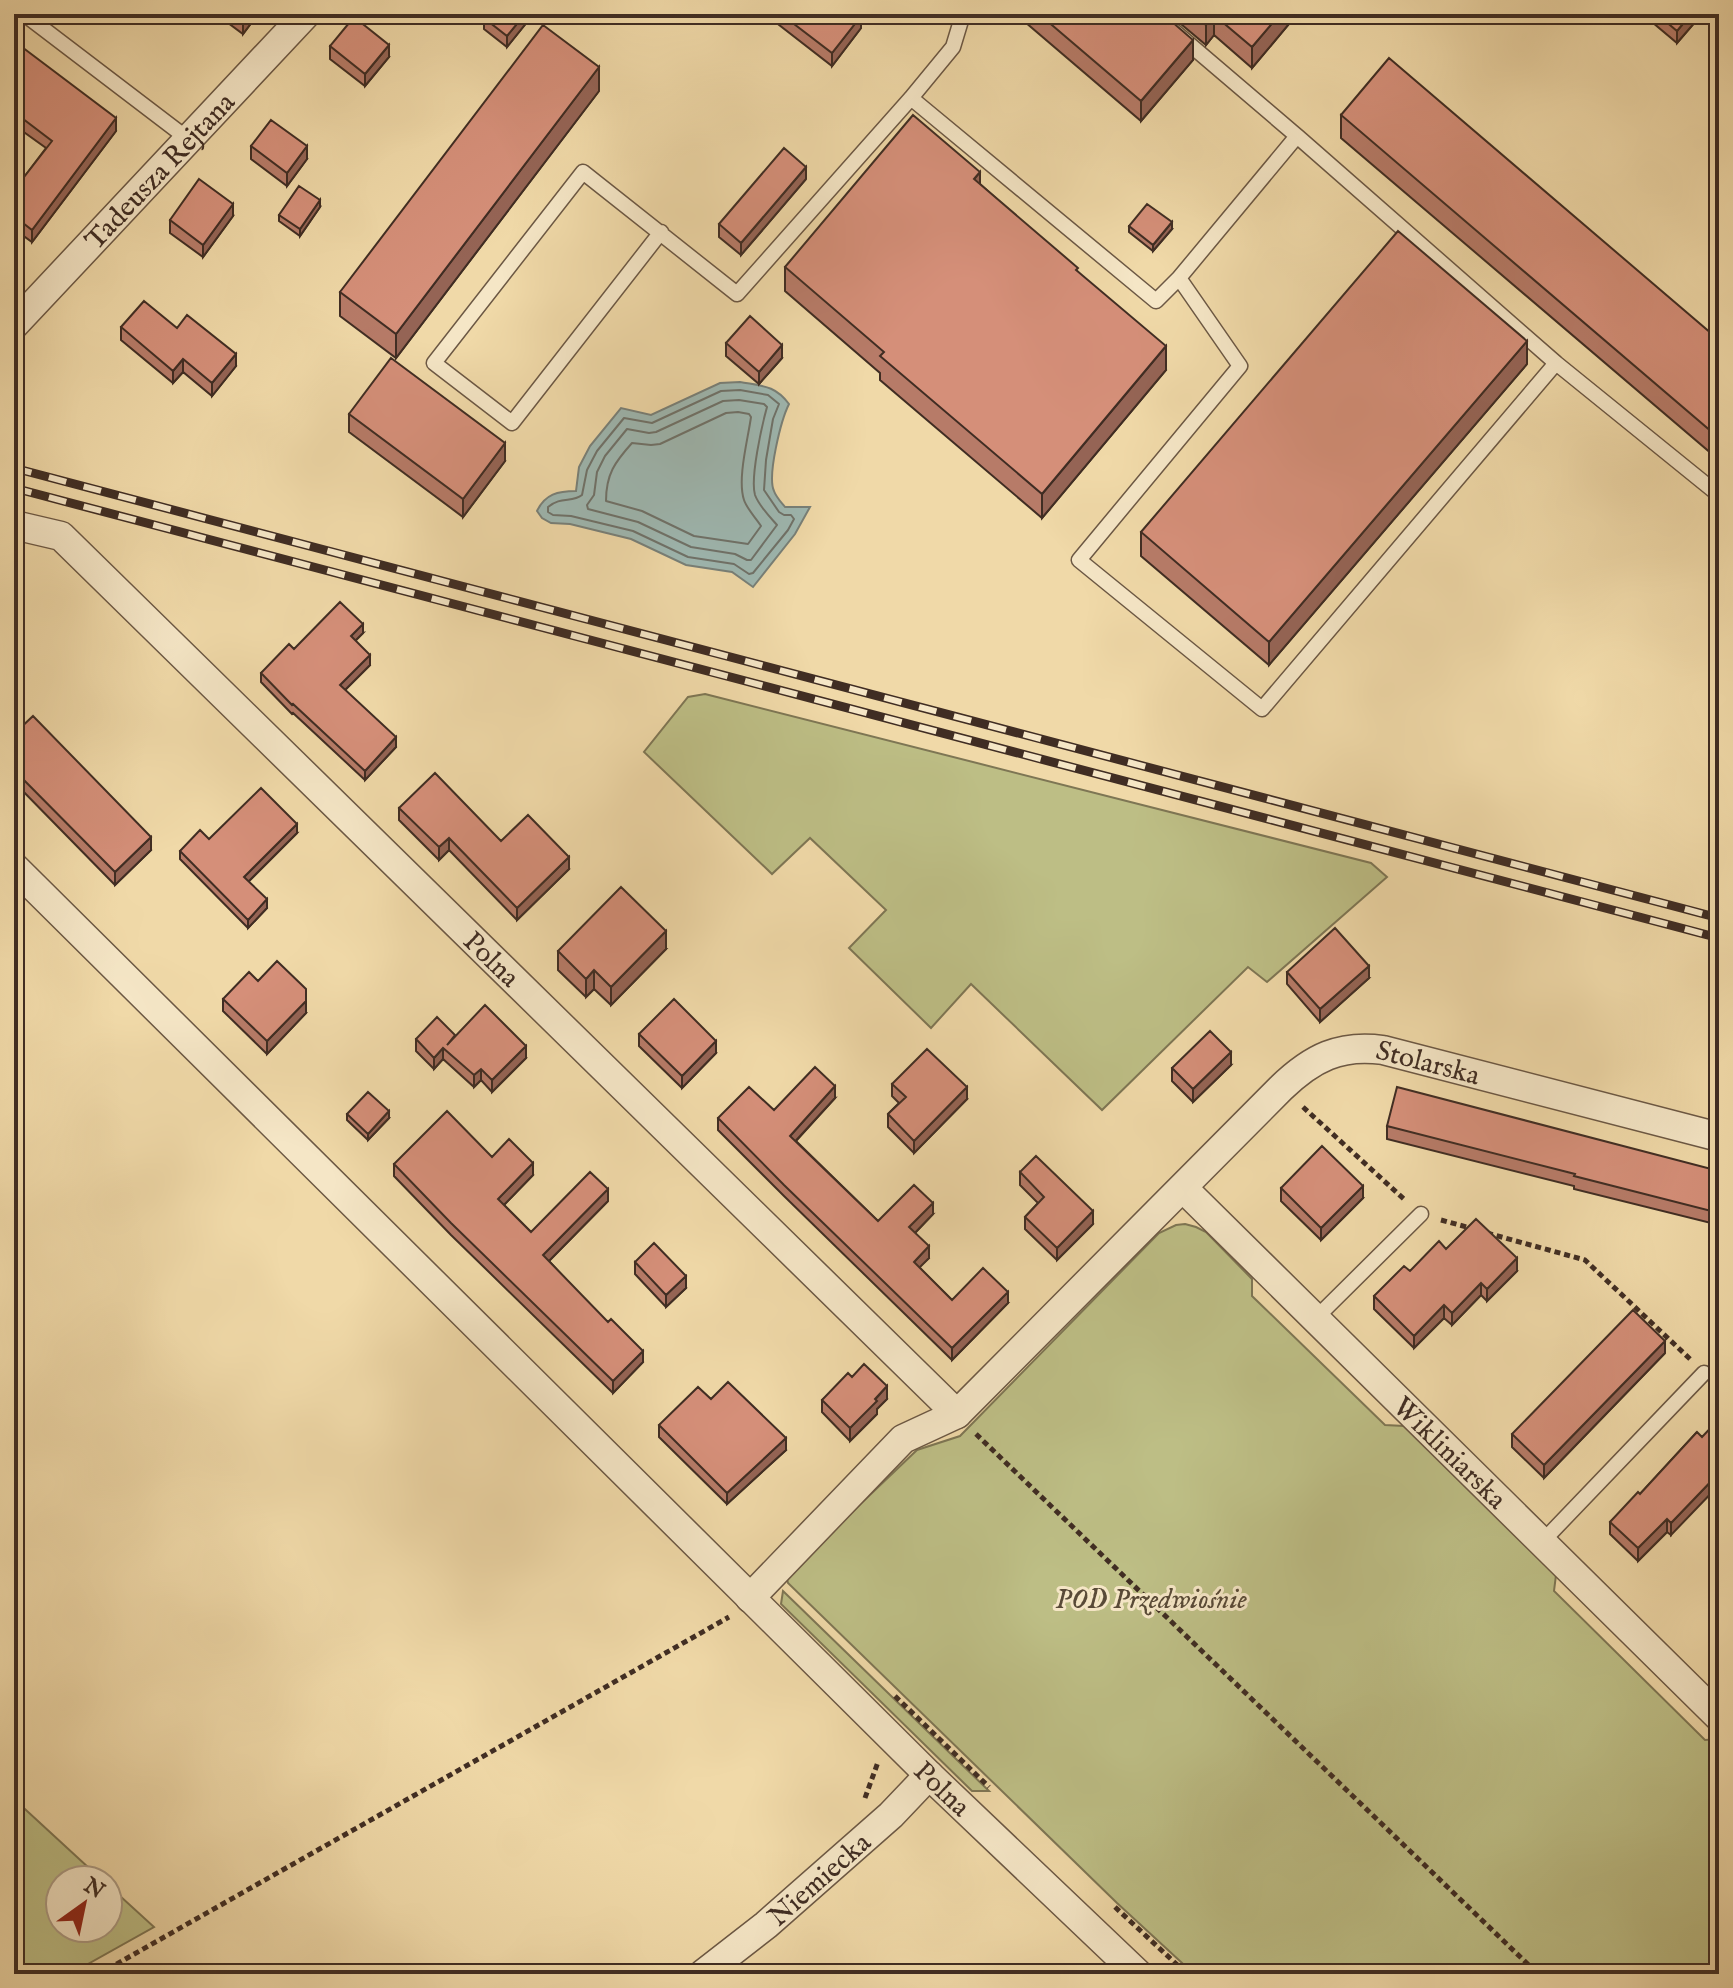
<svg xmlns="http://www.w3.org/2000/svg" width="1733" height="1988" font-family="'IM FELL English',serif">
  <rect width="100%" height="100%" fill="#f0d9a8"/>
  <filter id="stains"><feTurbulence type="fractalNoise" baseFrequency=".0025" numOctaves="4"/><feColorMatrix values="0 0 0 0 .2 0 0 0 0 .09 0 0 0 0 .02 0 0 0 .5 -.17"/></filter>
  <radialGradient id="worn" r=".72"><stop offset=".6" stop-color="#630" stop-opacity="0"/><stop offset="1" stop-color="#630" stop-opacity=".3"/></radialGradient>
  <!-- green -->
  <path fill="#bdbe85" stroke="#7e7654" stroke-width="2" d="M705,694L1371,863L1387,877L1267,982L1248,967L1102,1110L971,984L931,1028L849,948L886,910L810,838L772,874L644,752L688,697Z
    M1185,1224L1196,1227L1206,1232L1252,1279V1296L1385,1425L1404,1426L1556,1575L1554,1591L1705,1740L1719,1739V1974H1194L1117,1903L788,1583L786,1575L917,1450L960,1436L1159,1233L1176,1225Z
    M783,1591L989,1791H972L781,1604Z
    M14,1799L102,1880H60V1928H108V1885L154,1927L70,1974H14Z"/>
  <!-- water -->
  <path fill="#9eb8b2" stroke="#788079" stroke-width="2" d="M740,382C762,386 775,385 789,404C781,420 767,476 774,491C776,497 781,502 785,507H810L795,534L753,587L732,572L686,565L631,539L570,524L551,523L542,518L537,511C545,494 558,491 576,491L579,467L590,446L621,408L651,415L720,383Z"/>
  <g fill="none" stroke-linecap="round" stroke-linejoin="round">
    <!-- shore -->
    <path stroke="#6f726a" stroke-width="2" d="M740,390L768,395L779,404L773,419L766,460L764,490L779,512L784,515H791L794,519L788,530L753,573L749,574L734,564L688,557L633,531L571,516L553,515L548,512V507C561,496 572,503 582,495L587,470L597,451L624,418L652,423L721,391Z
      M739,400L764,404L767,407C762,425 750,478 755,495C759,506 770,517 777,525L751,560H747L735,554L691,547L638,522L588,509L587,505L594,495L597,472L605,456L627,429L649,433L656,432L723,401Z
      M738,412L749,414L751,417C748,439 737,479 744,500C747,509 756,518 761,526L748,544L694,536L642,511L606,501C606,474 615,462 632,443L651,445L660,444L726,413Z"/>
    <defs>
      <path id="service" d="M24,14L188,139
        M1154,14L1297,136L1179,278L1240,366L1079,560L1262,709L1556,363L1719,495
        M911,98L1156,301L1179,278
        M1297,136L1556,363
        M661,232L512,423L434,363L583,172L737,294L911,98L953,47L963,14
        M1315,1319L1421,1214
        M1543,1541L1704,1373"/>
      <g id="minor">
        <path id="s1" d="M14,325L306,14"/>
        <path id="s2" d="M14,525L61,536L957,1414"/>
        <path id="s3" d="M14,867L929,1775L1138,1974"/>
        <path id="s4" d="M1183,1188L1719,1717"/>
        <path id="s5" d="M750,1598L903,1439L957,1414L1281,1088C1312,1058 1340,1044 1383,1050L1719,1137"/>
        <path id="s6" d="M703,1974L766,1925L891,1815L929,1775"/>
      </g>
    </defs>
    <!-- service casing -->
    <use href="#service" stroke="#6c5844" stroke-width="17"/>
    <!-- minor casing -->
    <use href="#minor" stroke="#6c5844" stroke-width="31"/>
    <!-- path -->
    <path stroke="#402d23" stroke-width="5" stroke-dasharray="6 4" stroke-linecap="butt" d="M1303,1107L1405,1200
      M1441,1220L1474,1229
      M1487,1233L1585,1260L1690,1359
      M976,1434L1538,1974
      M895,1696L989,1787
      M865,1798L878,1762
      M1115,1907L1187,1974
      M99,1974L729,1617"/>
    <!-- service -->
    <use href="#service" stroke="#f5e6c6" stroke-width="14"/>
    <!-- minor -->
    <use href="#minor" stroke="#f5e6c6" stroke-width="28"/>
    <defs>
      <path id="rail" d="M14,468L1719,918
        M14,488L1719,938"/>
    </defs>
    <!-- rail casing -->
    <use href="#rail" stroke="#402d23" stroke-width="9"/>
    <!-- rail -->
    <use href="#rail" stroke="#f5e6c6" stroke-width="6" stroke-dasharray="18" stroke-linecap="butt"/>
  </g>
  <!-- wall -->
  <path fill="#b77b68" stroke="#402d23" stroke-width="2" d="M216,14H258L243,34Z
    M474,14H532V16L507,47L484,29V21Z
    M765,14H859L861,28L832,66Z
    M1018,14H1163L1193,60L1141,121L1018,16Z
    M1169,14H1294V18L1252,68L1214,35L1206,45Z
    M1646,14H1702L1677,43L1646,17Z
    M14,41L116,131L32,242L14,229V176L21,181L46,148L14,125Z
    M330,46L389,57L365,86L330,59Z
    M599,91L396,358L340,316V292Z
    M1341,115L1719,340V460L1341,138Z
    M251,146L307,159L287,186L251,159Z
    M806,179L741,255L719,237V224Z
    M980,184L1078,272L1166,370L1042,518L880,380V373L785,291V267Z
    M320,207L300,236L279,221V215Z
    M233,216L203,257L170,233V220Z
    M1129,226L1172,229L1153,251L1129,232Z
    M121,327L177,328L236,366L212,396L183,372L173,383L121,340Z
    M726,343L782,358L759,384L726,356Z
    M1527,364L1269,665L1141,556V532Z
    M349,414L505,461L463,517L349,432Z
    M363,633L355,641L370,665L345,690L396,747L365,780L293,713L292,714L261,682V673L294,649Z
    M14,734L151,850L115,885L14,782Z
    M399,808L501,841L569,869L517,920L449,850L439,860L399,820Z
    M297,833L248,882L267,908L248,928L180,859V851L209,839Z
    M666,949L611,1005L594,989L586,997L558,970V951Z
    M1287,972L1369,978L1320,1022L1287,984Z
    M223,999L306,1013L267,1054L223,1011Z
    M639,1034L716,1053L682,1088L639,1046Z
    M455,1036L526,1058L492,1092L481,1080L474,1087L443,1059L434,1069L416,1051V1039Z
    M1231,1065L1193,1102L1172,1081V1068Z
    M892,1084L967,1099L914,1153L888,1127V1114L899,1103L892,1096Z
    M835,1098L796,1141L878,1221L933,1214L915,1233L929,1258L919,1267L952,1300L1008,1303L952,1360L784,1196L718,1130V1118L774,1110Z
    M347,1114L389,1118L368,1140L347,1120Z
    M1387,1126L1719,1171V1225L1574,1189V1186L1387,1139Z
    M492,1157L533,1175L504,1205L531,1232L608,1201L549,1261L643,1362L613,1393L451,1235L394,1176V1164Z
    M1020,1172L1093,1224L1057,1260L1025,1229V1217L1038,1203L1020,1185Z
    M1281,1188L1363,1198L1321,1240L1281,1201Z
    M1446,1249L1517,1271L1487,1301L1481,1295L1452,1325L1444,1318L1414,1348L1374,1309V1296L1410,1271Z
    M635,1262L686,1288L666,1307L635,1274Z
    M1665,1353L1544,1478L1512,1447V1434Z
    M852,1377L887,1399L877,1409V1414L850,1441L822,1412V1400Z
    M711,1399L786,1450L727,1504L659,1437V1425Z
    M1697,1432L1671,1535L1667,1532L1638,1561L1610,1534V1522L1640,1494Z"/>
  <!-- shaded-wall -->
  <path fill="#956455" stroke="#402d23" stroke-width="2" d="M248,14H258L243,34V22Z
    M525,14H532V16L507,47V36Z
    M1280,14H1294V18L1252,68V47Z
    M1691,14H1702L1677,43V31Z
    M1214,15V35L1206,45V25Z
    M861,16V28L832,66V53Z
    M1193,40V60L1141,121V101Z
    M389,45V57L365,86V74Z
    M599,67V91L396,358V334Z
    M116,118V131L32,242V230Z
    M307,146V159L287,186V173Z
    M806,167V179L741,255V243Z
    M980,172V196L974,179Z
    M320,200V207L300,236V229Z
    M233,204V216L203,257V245Z
    M1172,222V229L1153,251V245Z
    M1527,341V364L1269,665V642Z
    M782,345V358L759,384V372Z
    M1166,346V370L1042,518V494Z
    M236,354V366L212,396V383Z
    M183,359V372L173,383V371Z
    M505,443V461L463,517V499Z
    M363,624V633L351,645V636Z
    M370,655V665L340,695V685Z
    M396,737V747L365,780V771Z
    M297,824V833L244,886V877Z
    M151,837V850L115,885V872Z
    M449,838V850L439,860V847Z
    M569,857V869L517,920V908Z
    M267,899V908L248,928V920Z
    M666,931V949L611,1005V987Z
    M1369,966V978L1320,1022V1009Z
    M594,970V989L586,997V979Z
    M306,1001V1013L267,1054V1041Z
    M716,1041V1053L682,1088V1076Z
    M526,1046V1058L492,1092V1080Z
    M443,1048V1059L434,1069V1058Z
    M1231,1052V1065L1193,1102V1089Z
    M481,1069V1080L474,1087V1075Z
    M835,1086V1098L790,1147V1136Z
    M967,1087V1099L914,1153V1141Z
    M389,1111V1118L368,1140V1134Z
    M533,1163V1175L498,1211V1199Z
    M1363,1186V1198L1321,1240V1228Z
    M608,1189V1201L543,1267V1255Z
    M933,1203V1214L909,1239V1227Z
    M1093,1211V1224L1057,1260V1248Z
    M929,1246V1258L914,1273V1262Z
    M1517,1258V1271L1487,1301V1289Z
    M686,1276V1288L666,1307V1295Z
    M1481,1283V1295L1452,1325V1313Z
    M1008,1292V1303L952,1360V1348Z
    M1444,1305V1318L1414,1348V1336Z
    M1665,1341V1353L1544,1478V1465Z
    M643,1351V1362L613,1393V1381Z
    M887,1386V1399L877,1409V1414L850,1441V1428Z
    M786,1438V1450L727,1504V1493Z
    M1719,1473V1485L1671,1535V1523Z
    M1667,1519V1532L1638,1561V1548Z"/>
  <!-- building -->
  <path fill="#d58f79" stroke="#402d23" stroke-width="2" d="M232,14H248L243,22Z
    M487,14H525L507,36L484,18Z
    M781,14H859L861,16L832,53Z
    M1039,14H1163L1193,40L1141,101Z
    M1193,14H1280L1252,47L1214,15L1206,25Z
    M1657,14H1691L1677,31Z
    M354,17L389,45L365,74L330,46Z
    M543,25L599,67L396,334L340,292Z
    M14,41L116,118L32,230L14,216V176L21,181L52,141L14,112Z
    M1389,58L1719,340V438L1341,115Z
    M913,115L980,172L974,179L1078,268L1076,270L1166,346L1042,494L880,356L884,352L785,267Z
    M271,120L307,146L287,173L251,146Z
    M784,148L806,167L741,243L719,224Z
    M199,179L233,204L203,245L170,220Z
    M299,186L320,200L300,229L279,215Z
    M1147,204L1172,222L1153,245L1129,226Z
    M1398,231L1527,341L1269,642L1141,532Z
    M144,301L177,328L187,315L236,354L212,383L183,359L173,371L121,327Z
    M750,316L782,345L759,372L726,343Z
    M391,358L505,443L463,499L349,414Z
    M340,602L363,624L351,636L370,655L340,685L396,737L365,771L293,704L292,705L261,673L289,644L294,649Z
    M33,716L151,837L115,872L14,770V734Z
    M435,773L501,841L528,815L569,857L517,908L449,838L439,847L399,808Z
    M261,788L297,824L244,877L267,899L248,920L180,851L200,830L209,839Z
    M621,887L666,931L611,987L594,970L586,979L558,951Z
    M1335,928L1369,966L1320,1009L1287,972Z
    M277,961L306,989V1001L267,1041L223,999L249,972L258,981Z
    M674,999L716,1041L682,1076L639,1034Z
    M485,1005L526,1046L492,1080L481,1069L474,1075L443,1048L434,1058L416,1039L437,1017L455,1035L447,1045Z
    M1210,1031L1231,1052L1193,1089L1172,1068Z
    M927,1049L967,1087L914,1141L888,1114L906,1097L892,1084Z
    M815,1067L835,1086L790,1136L878,1221L914,1185L933,1203L909,1227L929,1246L914,1262L952,1300L983,1268L1008,1292L952,1348L784,1185L718,1118L749,1087L774,1110Z
    M1397,1087L1719,1171V1213L1574,1176L1575,1174L1387,1126Z
    M368,1092L389,1111L368,1134L347,1114Z
    M447,1111L492,1157L509,1139L533,1163L498,1199L531,1232L590,1172L608,1189L543,1255L608,1322L611,1319L643,1351L613,1381L451,1223L394,1164Z
    M1322,1146L1363,1186L1321,1228L1281,1188Z
    M1036,1156L1093,1211L1057,1248L1025,1217L1044,1197L1020,1172Z
    M1476,1219L1517,1258L1487,1289L1481,1283L1452,1313L1444,1305L1414,1336L1374,1296L1404,1266L1410,1271L1439,1241L1446,1249Z
    M654,1243L686,1276L666,1295L635,1262Z
    M1633,1310L1665,1341L1544,1465L1512,1434Z
    M864,1364L887,1386L875,1399L877,1401L850,1428L822,1400L848,1373L852,1377Z
    M728,1382L786,1438L727,1493L659,1425L698,1387L711,1399Z
    M1719,1419V1473L1671,1523L1667,1519L1638,1548L1610,1522L1638,1492L1640,1494L1697,1432L1702,1437Z"/>
  <g text-anchor="middle" stroke-width="6" stroke-linejoin="round" paint-order="stroke">
    <!-- street labels -->
    <g font-size="28" fill="#402d23" stroke="#f5e6c6">
      <text dy="10" stroke="none"><textPath href="#s1" startOffset="212">Tadeusza Rejtana</textPath></text>
      <text dy="10" stroke="none"><textPath href="#s2" startOffset="652">Polna</textPath></text>
      <text dy="10" stroke="none"><textPath href="#s5" startOffset="900">Stolarska</textPath></text>
      <text dy="10" stroke="none"><textPath href="#s4" startOffset="376">Wikliniarska</textPath></text>
      <text dy="10" stroke="none"><textPath href="#s3" startOffset="1308">Polna</textPath></text>
      <text dy="10" stroke="none"><textPath href="#s6" startOffset="150">Niemiecka</textPath></text>
    </g>
    <!-- park labels -->
    <g font-size="28" font-style="italic" fill="#594a37" stroke="#f5e6c6">
      <text x="1151" y="1608">POD Przedwiośnie</text>
    </g>
  </g>
  <!-- margin -->
  <rect width="1733" height="1988" fill="none" stroke="#f0d9a8" stroke-width="48"/>
  <rect x="16" y="16" width="1701" height="1956" fill="none" stroke="#402d23" stroke-width="4"/>
  <rect x="24" y="24" width="1685" height="1940" fill="none" stroke="#402d23" stroke-width="2"/>
  <!-- north arrow -->
  <g transform="translate(84 1904) rotate(33)"><circle r="38" fill="#f5e6c6" stroke="#ad9c85" stroke-width="2"/>
  <path d="M0-6L14 30L0 20L-14 30Z" fill="#8f2418"/>
  <text y="-12" font-size="22" font-weight="bold" text-anchor="middle" fill="#402d23">N</text>
  </g>
  <rect width="100%" height="100%" filter="url(#stains)"/>
  <rect width="100%" height="100%" fill="url(#worn)"/>
</svg>
